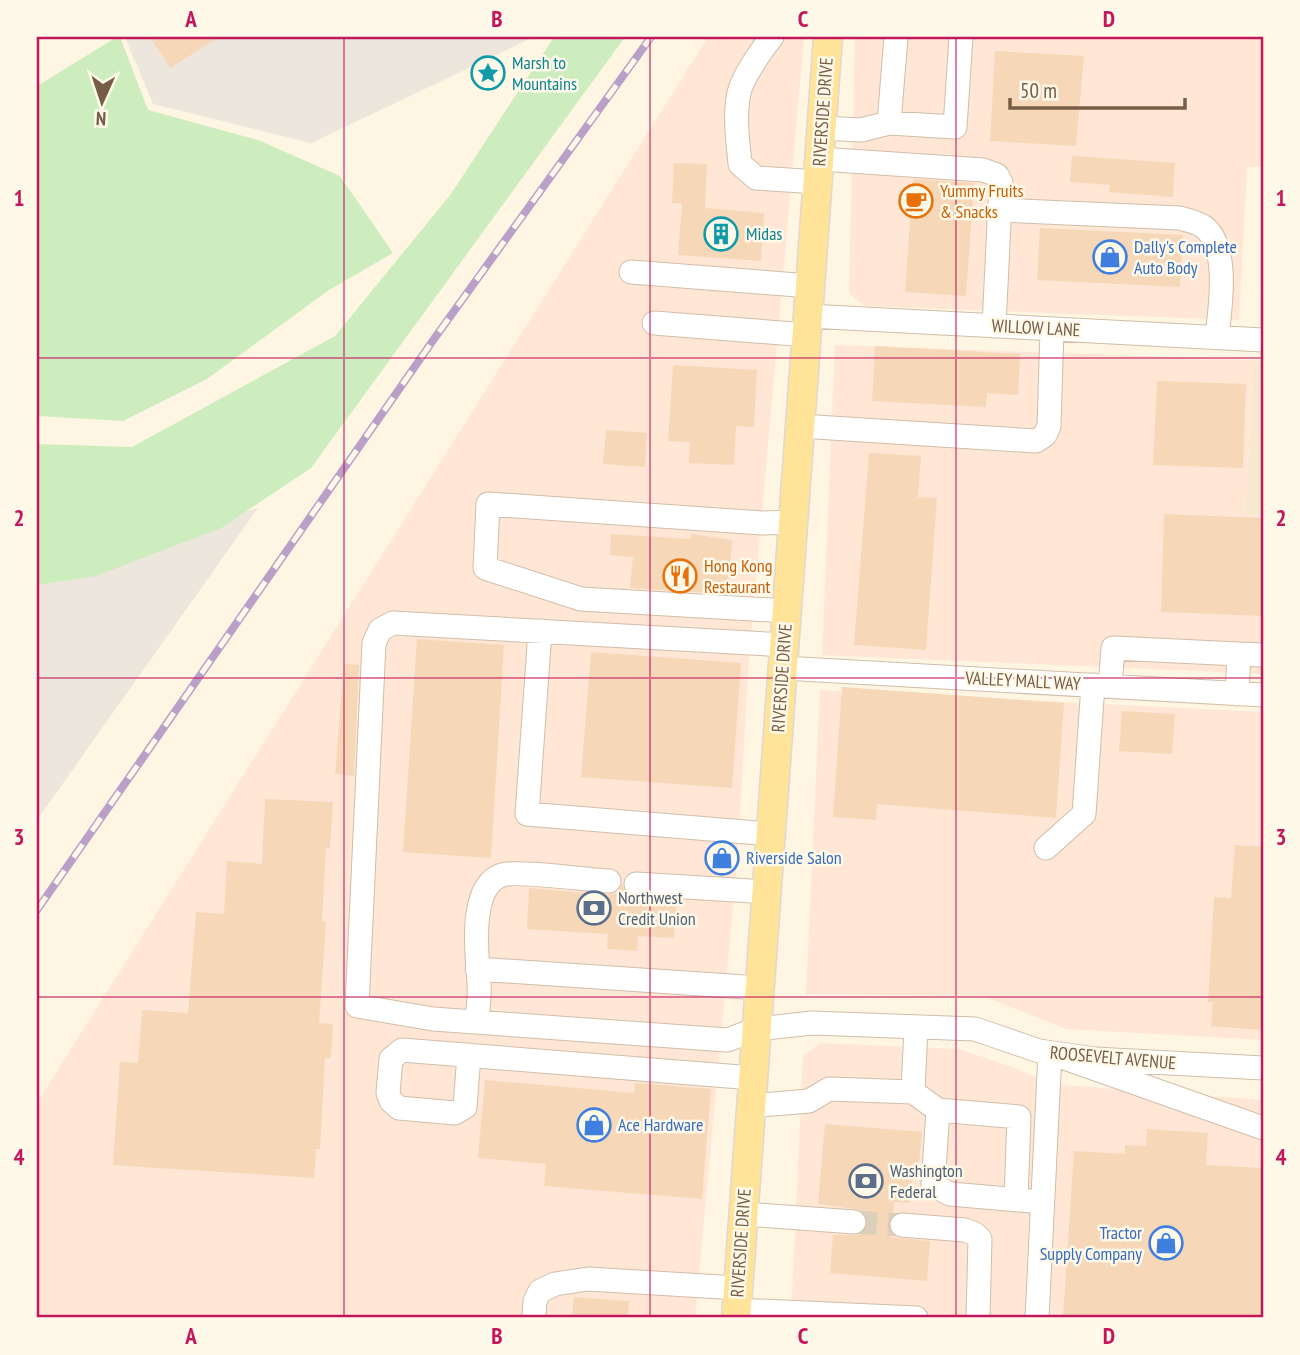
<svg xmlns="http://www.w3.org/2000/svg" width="1300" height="1355" font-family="'PT Sans Narrow',sans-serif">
  <rect width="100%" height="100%" fill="#fef6e2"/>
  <!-- residential -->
  <path fill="#f6e9d0" d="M1254,360L1263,361V516L1245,515Z"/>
  <!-- commercial -->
  <path fill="#ffe6d5" d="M708,37H804L749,660L737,863L695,1318H37V1103Z
    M855,37H1263V167H1247L1239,320L864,306L849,293Z
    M835,345L1254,360L1245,515L1263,516V674L822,655Z
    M820,690L1263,712V1040L1066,1029L983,996L806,994Z
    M820,1043L959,1049L1018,1069L1051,1084L1263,1100V1318H791L803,1056Z"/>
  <!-- industrial -->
  <path fill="#ede6dd" d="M125,37H534L311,143L153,104Z
    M258,508L37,820V568Z"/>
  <!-- green -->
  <path fill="#cdedbf" d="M117,37H120L148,110L258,140L340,176L393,253L329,290L207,379L123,421L37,416V86Z
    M554,37H625L311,468L221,528L96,576L37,585V444L132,447L335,336L451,194Z"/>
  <!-- building -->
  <path fill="#f6d7b8" d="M150,37H219L170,68Z
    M995,51L1084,56L1076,146L990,141Z
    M1072,156L1175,163L1173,197L1109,192L1110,185L1070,182Z
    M674,163L707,164L705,208L764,213L761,261L678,255L682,204L672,203Z
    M913,179L974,183L966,296L905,292Z
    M1040,228L1183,235L1180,287L1037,280Z
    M875,346L1020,354L1018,395L987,393L986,407L872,401Z
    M673,365L757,370L754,427L736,426L734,465L689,463L690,442L668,441Z
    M1157,381L1246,384L1243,468L1153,465Z
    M606,430L647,433L645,467L603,464Z
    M869,453L921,456L918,497L937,498L926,650L854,645Z
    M1164,514L1263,518V616L1161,612Z
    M611,534L691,539V534L732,540L728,594L630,588L633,557L610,555Z
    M417,639L504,645L491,858L403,852Z
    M591,652L741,663L732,788L581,777Z
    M344,664L359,665L354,776L335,774Z
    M842,687L1064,703L1056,818L877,804L876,820L833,817Z
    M1122,711L1175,714L1172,754L1119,751Z
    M265,799L333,802L330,848L326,847L322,921L326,922L319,1023L333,1024L331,1058H325L320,1149H316L314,1178L113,1165L120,1062L138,1063L142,1010L188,1013L196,912L224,914L227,861L262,864Z
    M1235,845L1263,847V1030L1211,1026L1213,1002H1208L1214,897L1231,898Z
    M622,884L628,895L634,898L677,900L674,938L638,936L637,951L607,949L608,934L527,929L529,888L608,895L616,893Z
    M485,1080L634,1093L635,1083L711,1089L702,1199L544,1186L546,1164L478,1158Z
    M825,1124L922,1132L919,1164L913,1163L910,1203L894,1202L893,1215L888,1225L891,1237L930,1241L927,1281L830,1273L833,1235H859L866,1229L868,1222L866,1215L861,1210L818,1204Z
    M1147,1129L1208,1133L1206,1165L1263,1168V1318H1063L1074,1151L1125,1154V1145L1146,1146Z
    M574,1297L629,1301L628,1318H572Z"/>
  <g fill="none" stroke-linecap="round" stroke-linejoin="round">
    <!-- minor-tunnel -->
    <path stroke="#dcd0bb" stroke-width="23" stroke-dasharray="23 11" stroke-linecap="butt" d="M854,1222L902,1225"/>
    <defs>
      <path id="minor" d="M772,37C762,49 742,78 739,93C734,116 738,141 740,164L756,178L818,182
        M889,123L896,37
        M822,128L861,130L889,123L955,127L961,37
        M820,159L983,170L997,175L1001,183L994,326
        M1000,210L1179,218C1187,220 1197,222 1204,227C1230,247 1220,309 1217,337
        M631,272L810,286
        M808,316L1263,340
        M654,323L807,335
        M800,426L1036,441L1045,435L1049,426L1052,329
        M787,611L581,599L485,568L488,504L762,523L793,522
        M540,631L527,814L771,834
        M785,645L393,623L380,630L374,643L357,1006L433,1019L727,1040L757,1029L812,1023L975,1029L1039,1051L1095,1059L1263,1068
        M783,668L1263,695
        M1110,686L1113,648L1239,654
        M1237,694L1239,654L1263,655
        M1046,848L1084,814L1093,685
        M636,884L767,892
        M477,969L760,988
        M477,1020C478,1008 480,995 479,983C477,955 468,886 502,875C517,870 588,880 609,881
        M469,1055L465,1107L455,1113L399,1108L391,1101L388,1093L391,1059L402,1050L753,1078
        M913,1092L916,1027
        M751,1106L809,1101L829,1089L913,1092L938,1110L1019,1117L1016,1200
        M938,1110L933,1185L950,1194L1031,1201
        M744,1214L854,1222
        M902,1225L965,1230L975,1234L980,1239L978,1317
        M737,1310L916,1318
        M534,1318L535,1301L540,1291L555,1284L588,1279L738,1288
        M1037,1318L1050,1053L1263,1128"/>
      <path id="major" d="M736,1318L828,37"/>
    </defs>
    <!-- minor casing -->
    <use href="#minor" stroke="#d0bea8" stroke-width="25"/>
    <!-- major casing -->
    <use href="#major" stroke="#dfd8d3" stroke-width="31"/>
    <!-- minor -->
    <use href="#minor" stroke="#fff" stroke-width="23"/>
    <!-- major -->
    <use href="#major" stroke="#ffe398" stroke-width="28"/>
    <defs>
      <path id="rail" d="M37,910L434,339L651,37"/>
    </defs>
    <!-- rail casing -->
    <use href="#rail" stroke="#baa0c8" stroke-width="8"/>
    <!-- rail -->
    <use href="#rail" stroke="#fff9ea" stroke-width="5" stroke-dasharray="16" stroke-linecap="butt"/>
  </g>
  <!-- grid -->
  <path fill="none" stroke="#c2185b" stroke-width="2" stroke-opacity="0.55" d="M344,37V1318M650,37V1318M956,37V1318M37,358H1263M37,678H1263M37,997H1263"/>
  <!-- icons -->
  <defs>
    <symbol id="sight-ring" viewBox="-11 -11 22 22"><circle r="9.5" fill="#fff9ea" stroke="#0f9aa8" stroke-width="1.5"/><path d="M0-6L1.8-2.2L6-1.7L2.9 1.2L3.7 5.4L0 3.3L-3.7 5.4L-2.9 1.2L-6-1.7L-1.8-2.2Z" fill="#0f9aa8"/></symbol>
    <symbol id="cafe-ring" viewBox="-11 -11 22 22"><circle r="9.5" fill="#fff9ea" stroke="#e8710a" stroke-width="1.5"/><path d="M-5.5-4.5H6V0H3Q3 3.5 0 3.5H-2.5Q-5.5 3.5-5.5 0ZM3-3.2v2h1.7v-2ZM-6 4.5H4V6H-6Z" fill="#e8710a"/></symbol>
    <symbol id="building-ring" viewBox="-11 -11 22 22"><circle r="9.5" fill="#fff9ea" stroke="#0f9aa8" stroke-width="1.5"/><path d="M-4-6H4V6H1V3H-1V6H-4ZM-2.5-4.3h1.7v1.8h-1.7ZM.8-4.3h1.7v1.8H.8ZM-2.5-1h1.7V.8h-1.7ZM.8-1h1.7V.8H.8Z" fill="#0f9aa8"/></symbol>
    <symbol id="shop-ring" viewBox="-11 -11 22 22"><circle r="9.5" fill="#fff9ea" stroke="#3f7fe0" stroke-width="1.5"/><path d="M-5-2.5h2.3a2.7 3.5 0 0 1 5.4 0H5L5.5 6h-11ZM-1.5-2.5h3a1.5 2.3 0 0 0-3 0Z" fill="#3f7fe0"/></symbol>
    <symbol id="restaurant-ring" viewBox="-11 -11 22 22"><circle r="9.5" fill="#fff9ea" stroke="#e8710a" stroke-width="1.5"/><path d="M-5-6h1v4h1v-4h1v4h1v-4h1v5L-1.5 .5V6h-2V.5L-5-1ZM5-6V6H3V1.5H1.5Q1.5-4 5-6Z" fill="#e8710a"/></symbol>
    <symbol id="bank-ring" viewBox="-11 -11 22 22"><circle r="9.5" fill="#fff9ea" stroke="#5c6f8a" stroke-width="1.5"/><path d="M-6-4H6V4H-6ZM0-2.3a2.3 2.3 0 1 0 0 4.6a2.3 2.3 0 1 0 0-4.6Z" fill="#5c6f8a"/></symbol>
  </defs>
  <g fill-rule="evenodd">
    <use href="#sight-ring" x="469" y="54" width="38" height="38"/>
    <use href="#cafe-ring" x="897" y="182" width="38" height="38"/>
    <use href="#building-ring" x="702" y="215" width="38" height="38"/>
    <use href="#shop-ring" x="1091" y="238" width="38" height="38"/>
    <use href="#restaurant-ring" x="661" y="557" width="38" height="38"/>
    <use href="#shop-ring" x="703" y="839" width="38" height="38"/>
    <use href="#bank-ring" x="575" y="889" width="38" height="38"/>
    <use href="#shop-ring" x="575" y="1106" width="38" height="38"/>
    <use href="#bank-ring" x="847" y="1162" width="38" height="38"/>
    <use href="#shop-ring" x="1147" y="1224" width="38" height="38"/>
  </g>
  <g text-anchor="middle" stroke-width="5" stroke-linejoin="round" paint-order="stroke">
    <!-- culture labels -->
    <g font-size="18" fill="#0d838f" stroke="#fff9ea" text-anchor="start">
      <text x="512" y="69">Marsh to<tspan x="512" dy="21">Mountains</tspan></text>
      <text x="746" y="240">Midas</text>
    </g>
    <!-- street labels -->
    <g font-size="18" fill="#785d46" stroke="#fff9ea">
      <text transform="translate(823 112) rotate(-86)" y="6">RIVERSIDE DRIVE</text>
      <text transform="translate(1036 328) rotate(3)" y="6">WILLOW LANE</text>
      <text transform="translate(782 678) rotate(-86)" y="6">RIVERSIDE DRIVE</text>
      <text transform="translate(1023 681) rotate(3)" y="6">VALLEY MALL WAY</text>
      <text transform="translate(1113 1058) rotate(5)" y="6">ROOSEVELT AVENUE</text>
      <text transform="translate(741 1243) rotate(-86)" y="6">RIVERSIDE DRIVE</text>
    </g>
    <!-- food labels -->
    <g font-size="18" fill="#c56008" stroke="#fff9ea" text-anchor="start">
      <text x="940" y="197">Yummy Fruits<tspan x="940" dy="21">&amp; Snacks</tspan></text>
      <text x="704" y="572">Hong Kong<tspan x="704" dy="21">Restaurant</tspan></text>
    </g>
    <!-- shop labels -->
    <g font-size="18" fill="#366cbe" stroke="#fff9ea" text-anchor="start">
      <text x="1134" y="253">Dally's Complete<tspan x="1134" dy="21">Auto Body</tspan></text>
      <text x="746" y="864">Riverside Salon</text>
      <text x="618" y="1131">Ace Hardware</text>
      <text x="1142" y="1239" text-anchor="end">Tractor<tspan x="1142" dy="21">Supply Company</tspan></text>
    </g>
    <!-- service labels -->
    <g font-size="18" fill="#4e5e75" stroke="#fff9ea" text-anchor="start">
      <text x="618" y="904">Northwest<tspan x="618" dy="21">Credit Union</tspan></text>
      <text x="890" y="1177">Washington<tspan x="890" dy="21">Federal</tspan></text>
    </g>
  </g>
  <!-- border -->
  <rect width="1300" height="1355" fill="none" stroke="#fff9ea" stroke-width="77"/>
  <!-- north arrow -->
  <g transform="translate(102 102) rotate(183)" stroke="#fff9ea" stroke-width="5" paint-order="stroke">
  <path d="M0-5L12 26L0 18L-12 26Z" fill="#785d46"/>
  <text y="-10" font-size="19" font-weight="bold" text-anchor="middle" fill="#785d46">N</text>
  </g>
  <!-- scale -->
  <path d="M1010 98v10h175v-10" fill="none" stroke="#785d46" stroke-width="3.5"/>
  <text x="1020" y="98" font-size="21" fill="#785d46" stroke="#fff9ea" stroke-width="5" paint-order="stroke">50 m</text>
  <rect x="38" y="38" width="1224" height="1278" fill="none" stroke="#c2185b" stroke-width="2.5"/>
  <g font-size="23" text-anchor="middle" font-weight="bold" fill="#c2185b">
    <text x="191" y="27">A</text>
    <text x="497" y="27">B</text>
    <text x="803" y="27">C</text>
    <text x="1109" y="27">D</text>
    <text x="19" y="206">1</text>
    <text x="1281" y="206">1</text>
    <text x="19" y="526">2</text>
    <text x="1281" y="526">2</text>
    <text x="19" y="845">3</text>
    <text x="1281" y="845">3</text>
    <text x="19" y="1165">4</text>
    <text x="1281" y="1165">4</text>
    <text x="191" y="1344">A</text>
    <text x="497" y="1344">B</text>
    <text x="803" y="1344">C</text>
    <text x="1109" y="1344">D</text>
  </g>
</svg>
